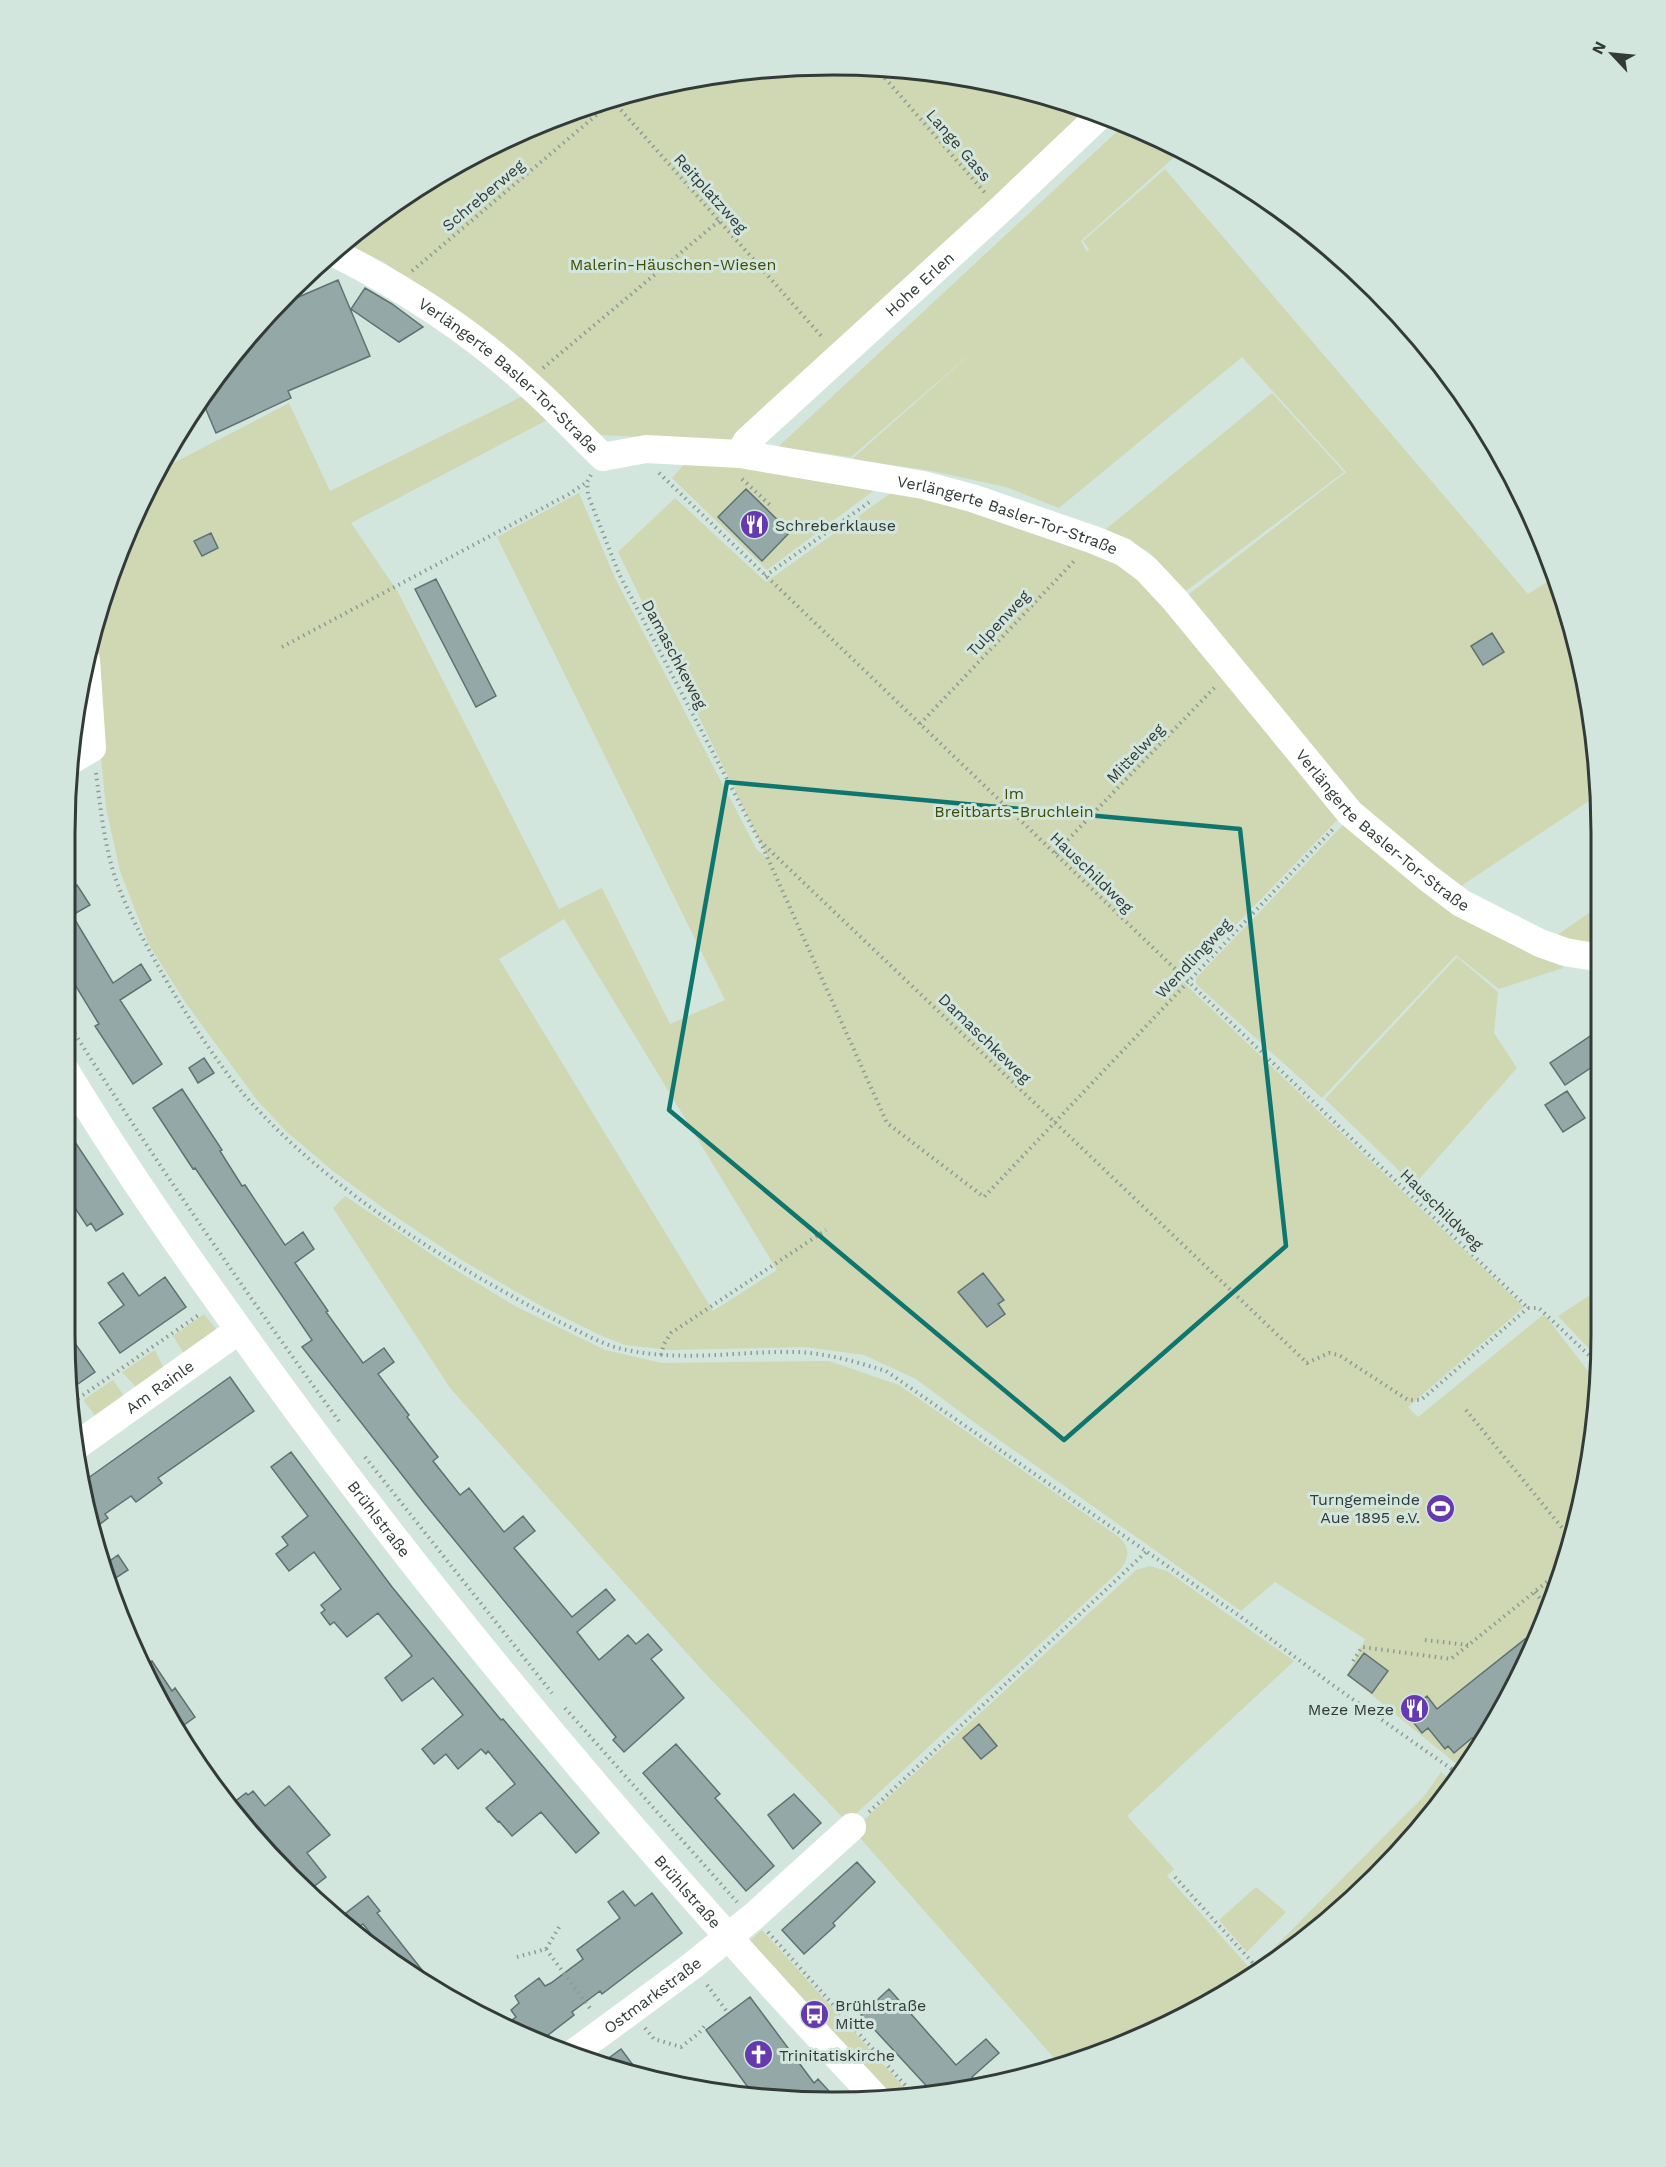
<svg xmlns="http://www.w3.org/2000/svg" width="1666" height="2167" font-family="'Work Sans',sans-serif">
  <rect width="100%" height="100%" fill="#d3e6de"/>
  <!-- green -->
  <path fill="#cfd7b3" fill-rule="evenodd" d="M833,65L983,79L1089,112L738,442L602,435L588,432L527,365L384,262L343,243L406,194L539,123L683,79Z
    M1126,123L1180,152L1081,241L1087,252L1089,249L1083,241L1165,169L1528,594L1556,576L1561,586L1595,733V797L1458,888L1350,800L1188,595L1346,472L1242,357L1059,508L1006,487L932,471L852,459L985,341L851,457L778,447Z
    M1272,393L1344,472L1186,591L1149,552L1106,529Z
    M523,396L547,420L351,523L398,592L559,909L602,888L670,1024L725,1000L497,537L579,493L615,578L757,850L768,858L618,552L675,498L766,582L895,490L971,505L1134,570L1340,817L1182,981L1524,1307L1408,1407L1418,1417L1544,1314L1595,1380V1435L1543,1628L1472,1761L1464,1770L1347,1675L1365,1639L1275,1582L1241,1611L971,1420L916,1379L864,1355L806,1347L669,1350L625,1345L600,1335L543,1307L463,1261L390,1213L333,1171L287,1132L257,1100L185,1002L148,943L120,871L106,808L92,665L94,625L144,493L158,471L289,403L330,491ZM564,919L777,1270L713,1311L499,959Z
    M687,461L884,483L767,570L672,478Z
    M1344,824L1562,961L1563,968L1499,989L1456,955L1322,1098L1196,984V978Z
    M1595,909V950L1550,940Z
    M1457,957L1498,992L1494,1033L1517,1068L1414,1185L1325,1099Z
    M345,1196L446,1264L515,1306L605,1350L662,1363L829,1361L899,1385L1119,1537C1140,1557 1117,1572 1102,1587L847,1822L702,1670L450,1388L333,1208Z
    M1595,1292V1355L1558,1316Z
    M204,1314L217,1330L186,1357L173,1336Z
    M155,1350L165,1371L140,1391L122,1372Z
    M113,1380L126,1399L98,1419L83,1400Z
    M1150,1566L1167,1571L1294,1661L1127,1816L1174,1869L1167,1876L1256,1975L1080,2062L1062,2067L853,1830L1136,1570Z
    M1441,1772L1450,1780L1405,1843L1377,1877L1264,1970L1258,1964L1425,1795Z
    M1256,1887L1286,1912L1247,1952L1219,1920Z
    M762,1930L911,2095L888,2097L747,1943Z"/>
  <!-- building -->
  <path fill="#93a8a7" stroke="#5f7272" stroke-width="1.5" d="M338,280L370,356L288,391L291,398L216,433L202,400L223,365L280,305Z
    M365,288L392,304L423,327L399,342L351,309Z
    M746,489L790,532L762,561L718,517Z
    M211,533L218,548L202,556L194,541Z
    M436,579L496,696L476,707L415,589Z
    M1492,633L1504,652L1483,665L1471,646Z
    M77,885L90,905L76,913L66,897V892Z
    M66,905L113,983L141,964L151,980L120,1000L162,1064L133,1084L95,1026L99,1024L66,970Z
    M1595,1033V1065L1565,1085L1550,1063Z
    M204,1058L214,1073L198,1083L189,1068Z
    M182,1089L222,1150L220,1151L242,1186L245,1185L285,1245L303,1232L314,1249L295,1263L328,1311L326,1312L363,1363L384,1348L394,1362L378,1374L409,1415L407,1417L438,1457L433,1461L460,1495L469,1488L504,1532L523,1516L535,1531L514,1548L572,1617L606,1589L615,1600L577,1632L599,1660L628,1635L636,1644L648,1634L662,1650L651,1659L684,1698L624,1752L613,1740L616,1737L424,1503L302,1347L312,1340L195,1168L193,1169L153,1108Z
    M1567,1091L1585,1118L1563,1132L1545,1105Z
    M65,1127L123,1214L96,1231L91,1223L87,1226L65,1193Z
    M123,1273L139,1296L165,1277L186,1307L120,1353L99,1323L124,1305L108,1283Z
    M983,1273L1004,1300L998,1304L1005,1314L987,1327L958,1292Z
    M65,1329L95,1372L72,1388L64,1334Z
    M230,1377L254,1411L158,1478L162,1483L136,1502L131,1496L105,1514L108,1518L91,1531L84,1481Z
    M291,1452L392,1587L501,1720L503,1719L599,1833L576,1853L541,1812L512,1836L499,1821L498,1822L486,1808L515,1784L488,1751L486,1754L481,1749L458,1769L446,1754L434,1764L422,1749L463,1715L433,1678L402,1701L385,1678L412,1656L378,1613L347,1637L334,1622L330,1625L321,1613L325,1610L321,1605L341,1589L314,1552L289,1571L276,1554L288,1545L282,1537L308,1516L271,1467Z
    M118,1555L128,1570L111,1581L104,1565Z
    M1544,1624L1484,1739L1472,1738L1454,1753L1448,1746L1445,1749L1428,1728L1422,1733L1406,1713L1427,1696L1437,1709Z
    M1364,1653L1388,1671L1372,1693L1348,1675Z
    M152,1661L172,1691L175,1688L195,1717L177,1730L168,1719L145,1664Z
    M979,1724L997,1746L981,1759L963,1738Z
    M676,1744L720,1794L715,1798L774,1866L746,1891L643,1773Z
    M289,1786L330,1835L307,1853L326,1877L308,1891L290,1878L233,1803L246,1793L248,1795L253,1791L265,1806Z
    M794,1794L821,1823L793,1849L768,1815Z
    M857,1862L875,1882L833,1923L835,1926L804,1954L782,1930Z
    M623,1891L635,1906L652,1893L682,1933L602,1994L600,1991L572,2012L574,2015L543,2039L518,2028L512,2020L516,2017L511,2010L519,2003L515,1996L539,1978L545,1986L551,1983L583,1959L577,1950L620,1918L608,1902Z
    M368,1896L380,1911L377,1913L426,1975L422,1979L382,1948L363,1924L357,1928L346,1913Z
    M889,1989L956,2065L986,2039L999,2053L972,2077L982,2088L933,2093L861,2015Z
    M750,1997L814,2083L818,2079L839,2102L752,2092L750,2090L706,2030Z
    M621,2049L642,2077L634,2076L602,2063Z"/>
  <g fill="none" stroke-linecap="round" stroke-linejoin="round">
    <!-- path -->
    <path stroke="#8d9b95" stroke-width="4" stroke-dasharray="1.5 4.5" stroke-linecap="butt" d="M877,69L985,193
      M613,101L824,339
      M412,271L613,101
      M543,368L720,220
      M659,473L1528,1308
      M591,475L587,482L588,495L619,574L759,840L1307,1363L1329,1353L1339,1355L1408,1400H1421L1528,1308
      M742,479L770,505
      M765,576L871,501
      M282,647L569,494L587,482
      M920,724L1076,559
      M96,773C100,805 105,850 116,880C130,918 150,952 170,987C190,1020 216,1061 241,1091C306,1167 398,1231 485,1281C515,1298 545,1315 576,1330C592,1338 609,1347 627,1350C683,1362 739,1351 796,1352C827,1353 856,1362 886,1371L1241,1617L1334,1686L1460,1775
      M760,841L887,1123L984,1197L1334,828
      M1055,853L1217,685
      M65,1018C152,1157 245,1292 341,1424
      M1528,1308H1539L1595,1361
      M661,1355L664,1344L671,1333L826,1230
      M73,1402L200,1314
      M1466,1410L1568,1535
      M365,1457L552,1693
      M1535,1592L1548,1609
      M1425,1640L1468,1645
      M1353,1661L1362,1647L1451,1659L1558,1573
      M565,1708L737,1902
      M1479,1747L1481,1739
      M869,1812L1146,1552
      M1175,1877L1261,1972
      M768,1932L914,2095
      M546,1949L561,1924
      M517,1957L546,1949L592,2011
      M707,1985L728,2013
      M645,2028L654,2039L681,2047L699,2033L706,2024"/>
    <!-- minor -->
    <g stroke="#fff" stroke-width="28">
      <path id="s1" d="M331,251C402,287 470,330 528,384C554,407 578,433 603,457L646,449L740,454L923,485L972,498L1094,540L1123,552L1146,569L1175,600L1350,813L1428,878L1461,903L1540,943L1565,952L1595,957"/>
      <path id="s2" d="M740,454L747,441L1000,210L1100,115"/>
      <path d="M70,761L92,748L86,660"/>
      <path id="s3" d="M65,1070C130,1178 203,1280 276,1381C460,1634 663,1871 876,2098"/>
      <path id="s4" d="M79,1444L239,1330"/>
      <path id="s5" d="M575,2052L692,1966L754,1916L852,1827"/>
    </g>
  </g>
  <!-- marked area -->
  <path fill="none" stroke="#0f766e" stroke-width="4.5" stroke-linejoin="round" d="M727,782L1240,829L1286,1246L1064,1440L669,1110Z"/>
  <!-- icons -->
  <defs>
    <symbol id="restaurant-disc" viewBox="-11 -11 22 22"><circle r="9.5" fill="#6639b0" stroke="#d3e6de"/><path d="M-5-6h1v4h1v-4h1v4h1v-4h1v5L-1.5 .5V6h-2V.5L-5-1ZM5-6V6H3V1.5H1.5Q1.5-4 5-6Z" fill="#fff"/></symbol>
    <symbol id="stadium-disc" viewBox="-11 -11 22 22"><circle r="9.5" fill="#6639b0" stroke="#d3e6de"/><path d="M0-5a6.5 5 0 1 0 0 10a6.5 5 0 1 0 0-10ZM-3.5-1.8h7v3.6h-7Z" fill="#fff"/></symbol>
    <symbol id="bus-disc" viewBox="-11 -11 22 22"><circle r="9.5" fill="#6639b0" stroke="#d3e6de"/><path d="M-5-6H5V4H4V6H2V4H-2V6H-4V4H-5ZM-3.5-4V0h7V-4ZM-3.5 1.2v1.5H-2V1.2ZM2 1.2v1.5H3.5V1.2Z" fill="#fff"/></symbol>
    <symbol id="church-disc" viewBox="-11 -11 22 22"><circle r="9.5" fill="#6639b0" stroke="#d3e6de"/><path d="M-1.2-6h2.4v3.5h3.3v2.4h-3.3V6h-2.4V-.1h-3.3v-2.4h3.3Z" fill="#fff"/></symbol>
  </defs>
  <g fill-rule="evenodd">
    <use href="#restaurant-disc" x="738" y="508" width="33" height="33"/>
    <use href="#stadium-disc" x="1424" y="1492" width="33" height="33"/>
    <use href="#restaurant-disc" x="1398" y="1692" width="33" height="33"/>
    <use href="#bus-disc" x="798" y="1998" width="33" height="33"/>
    <use href="#church-disc" x="742" y="2038" width="33" height="33"/>
  </g>
  <g text-anchor="middle" stroke-width="6" stroke-linejoin="round" paint-order="stroke">
    <!-- street labels -->
    <g font-size="16" fill="#333b38" stroke="#d3e6de">
      <text transform="translate(959 145) rotate(49)" y="6">Lange Gass</text>
      <text transform="translate(711 193) rotate(48)" y="6">Reitplatzweg</text>
      <text transform="translate(483 195) rotate(-40)" y="6">Schreberweg</text>
      <text dy="6" stroke="none"><textPath href="#s2" startOffset="248">Hohe Erlen</textPath></text>
      <text dy="6" stroke="none"><textPath href="#s1" startOffset="218">Verlängerte Basler-Tor-Straße</textPath></text>
      <text dy="6" stroke="none"><textPath href="#s1" startOffset="756">Verlängerte Basler-Tor-Straße</textPath></text>
      <text transform="translate(998 623) rotate(-47)" y="6">Tulpenweg</text>
      <text transform="translate(675 654) rotate(62)" y="6">Damaschkeweg</text>
      <text transform="translate(1135 753) rotate(-46)" y="6">Mittelweg</text>
      <text dy="6" stroke="none"><textPath href="#s1" startOffset="1260">Verlängerte Basler-Tor-Straße</textPath></text>
      <text transform="translate(1092 872) rotate(44)" y="6">Hauschildweg</text>
      <text transform="translate(1193 958) rotate(-47)" y="6">Wendlingweg</text>
      <text transform="translate(985 1038) rotate(44)" y="6">Damaschkeweg</text>
      <text transform="translate(1442 1209) rotate(44)" y="6">Hauschildweg</text>
      <text dy="6" stroke="none"><textPath href="#s4" startOffset="99">Am Rainle</textPath></text>
      <text dy="6" stroke="none"><textPath href="#s3" startOffset="548">Brühlstraße</textPath></text>
      <text dy="6" stroke="none"><textPath href="#s3" startOffset="1032">Brühlstraße</textPath></text>
      <text dy="6" stroke="none"><textPath href="#s5" startOffset="96">Ostmarkstraße</textPath></text>
    </g>
    <!-- park labels -->
    <g font-size="16" fill="#414c04" stroke="#d3e6de">
      <text x="673" y="270">Malerin-Häuschen-Wiesen</text>
      <text x="1014" y="799">Im<tspan x="1014" dy="18">Breitbarts-Bruchlein</tspan></text>
    </g>
    <!-- poi labels -->
    <g font-size="16" fill="#333b38" stroke="#d3e6de" text-anchor="start">
      <text x="775" y="531">Schreberklause</text>
      <text x="1420" y="1505" text-anchor="end">Turngemeinde<tspan x="1420" dy="18">Aue 1895 e.V.</tspan></text>
      <text x="1394" y="1715" text-anchor="end">Meze Meze</text>
      <text x="835" y="2011">Brühlstraße<tspan x="835" dy="18">Mitte</tspan></text>
      <text x="779" y="2061">Trinitatiskirche</text>
    </g>
  </g>
  <!-- crop -->
  <path d="M0 0H1666V2167H0ZM833 75H833A758 758 0 0 1 1591 833V1334A758 758 0 0 1 833 2092H833A758 758 0 0 1 75 1334V833A758 758 0 0 1 833 75Z" fill="#d3e6de" fill-rule="evenodd"/>
  <path fill="none" stroke="#333b38" stroke-width="3" d="M833 75H833A758 758 0 0 1 1591 833V1334A758 758 0 0 1 833 2092H833A758 758 0 0 1 75 1334V833A758 758 0 0 1 833 75Z"/>
  <!-- north arrow -->
  <g transform="translate(1612 54) rotate(296)" stroke="#d3e6de" stroke-width="4.5" paint-order="stroke">
  <path d="M0-4.5L10 22L0 15L-10 22Z" fill="#333b38"/>
  <text y="-9" font-size="16" font-weight="bold" text-anchor="middle" fill="#333b38">N</text>
  </g>
</svg>
